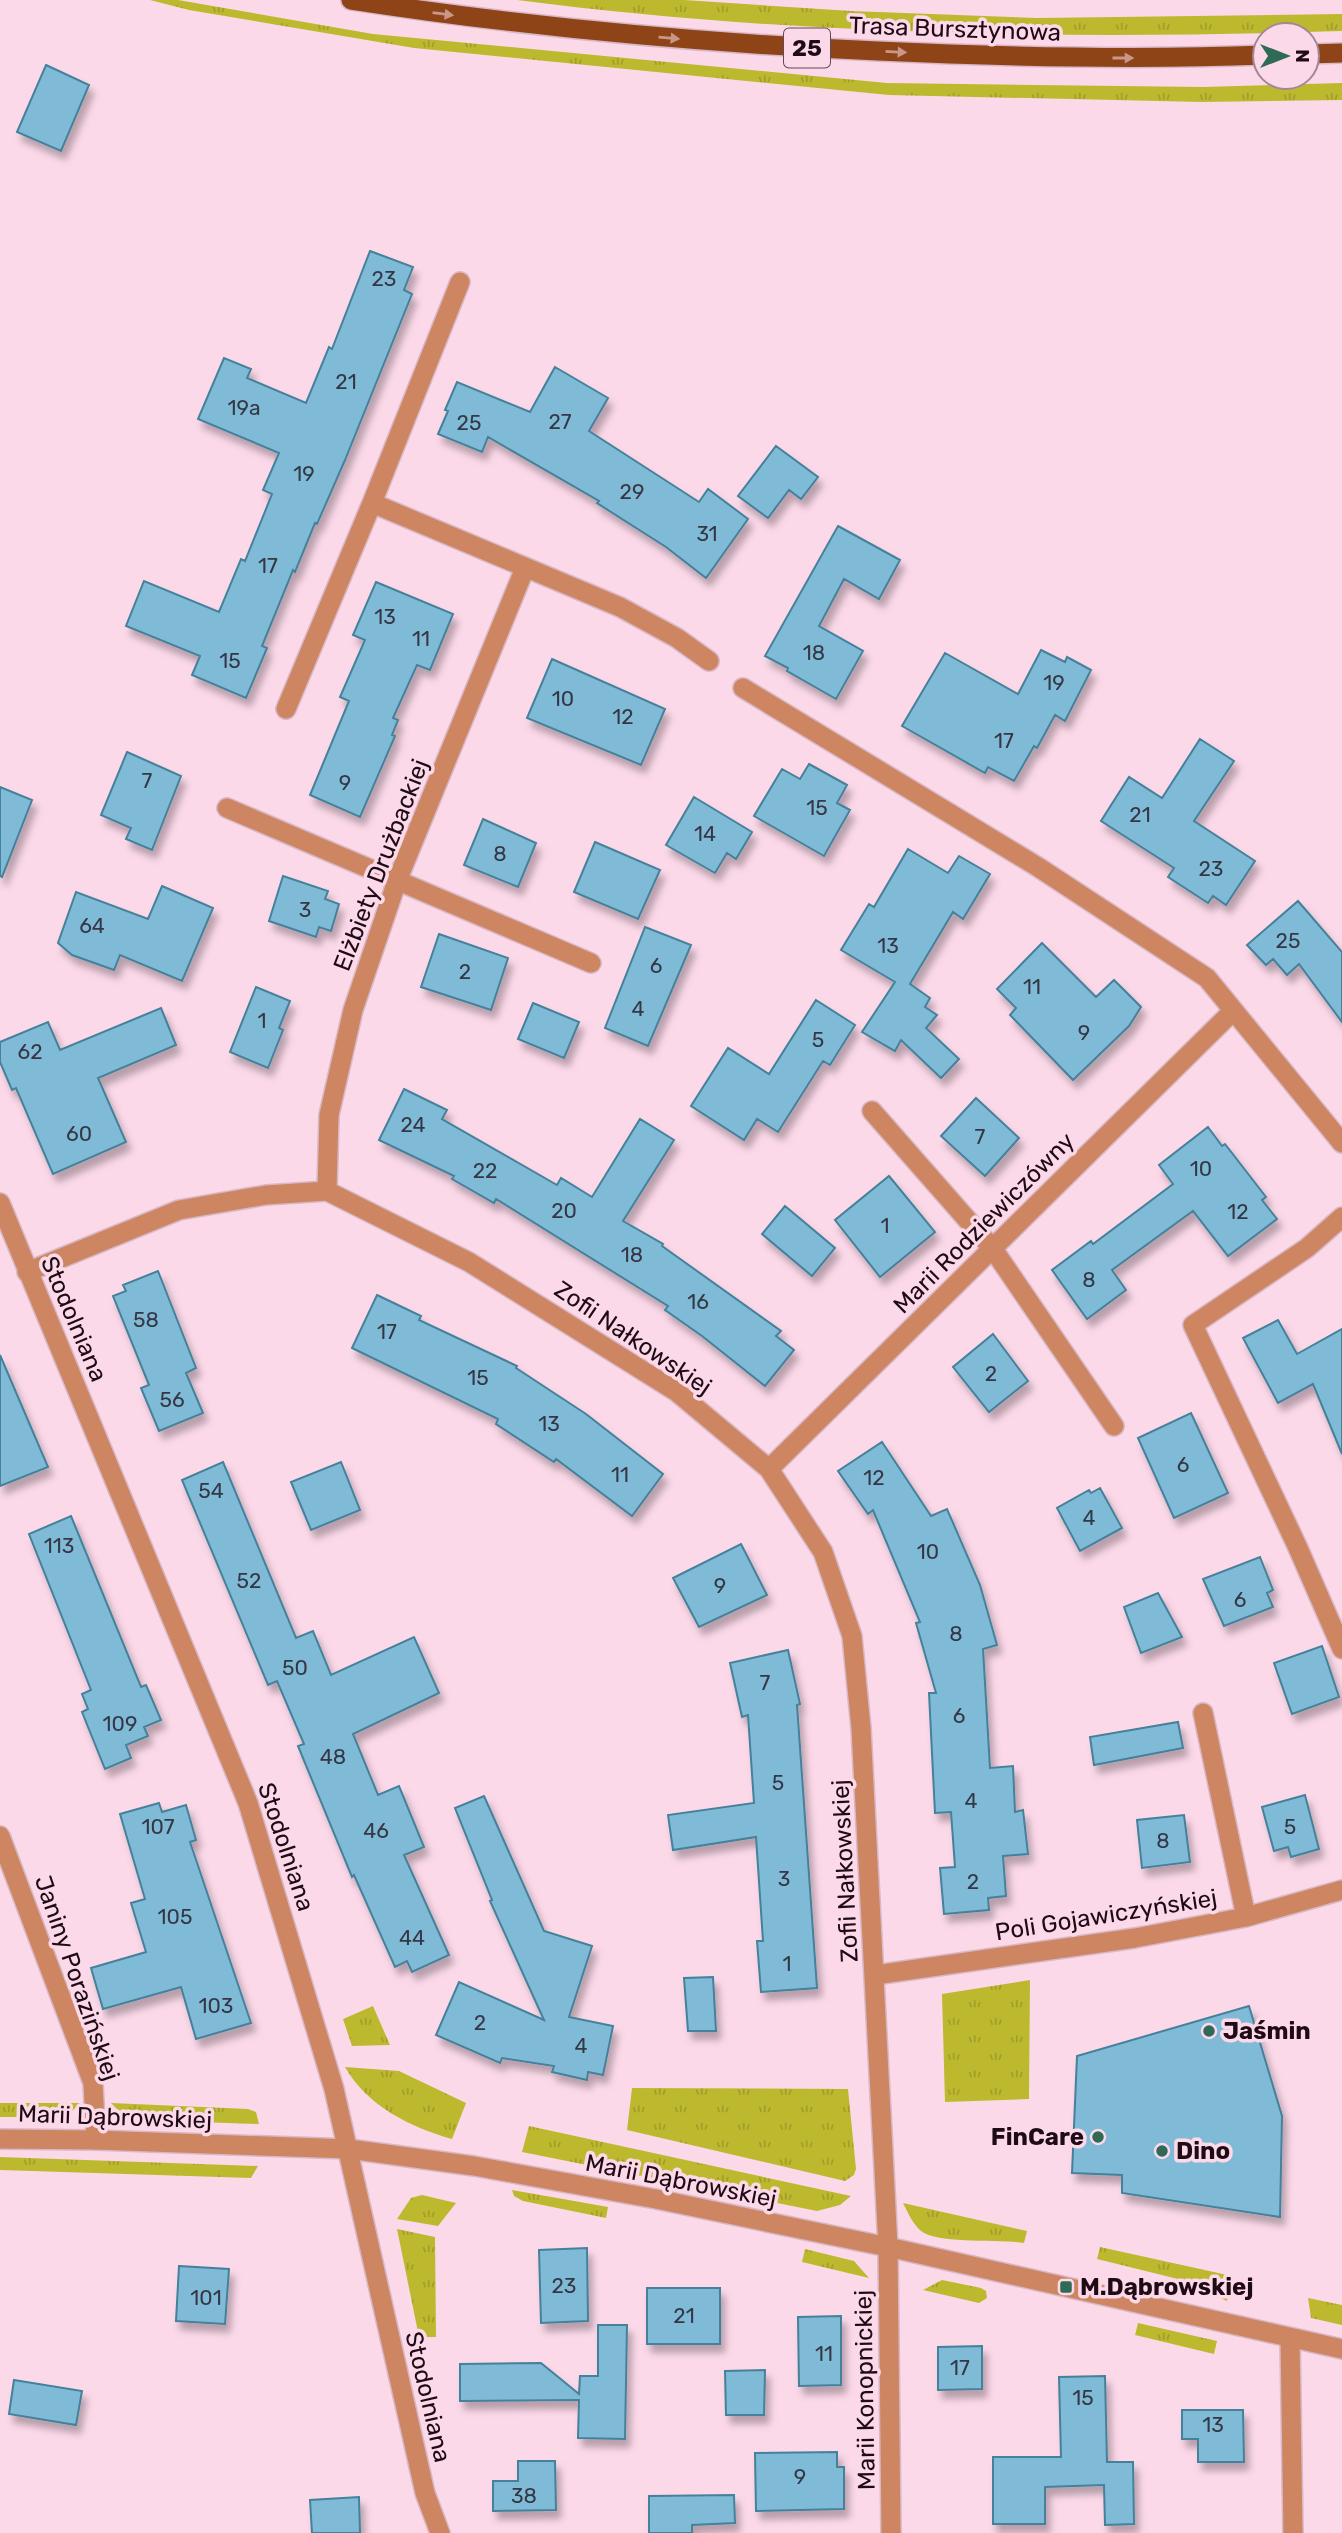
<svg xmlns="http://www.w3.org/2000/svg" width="1342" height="2533" font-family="Rubik,sans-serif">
  <defs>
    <pattern id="grass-tufts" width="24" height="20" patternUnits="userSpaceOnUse" patternTransform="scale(1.75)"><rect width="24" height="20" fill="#bdb92f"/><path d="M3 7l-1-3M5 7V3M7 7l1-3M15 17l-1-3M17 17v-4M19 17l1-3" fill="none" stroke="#a29e29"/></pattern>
    <filter id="shadow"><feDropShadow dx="4.5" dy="8" stdDeviation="3.5" flood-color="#0004"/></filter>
  </defs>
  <rect width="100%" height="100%" fill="#fcd9e9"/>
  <!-- grass -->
  <path fill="url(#grass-tufts)" d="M150,0H178L373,34L887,83L1203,87L1342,83V100L1202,102L889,95L414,48L189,10Z
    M517,0H684L851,11L1037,18L1342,14V31C1069,40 788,35 517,0Z
    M1030,1980L1029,2099L945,2102L942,1994Z
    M373,2006L390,2045L352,2046L343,2019Z
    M345,2067L399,2071L466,2103L452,2139C410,2127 367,2106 345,2067Z
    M632,2088L848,2089L856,2169L854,2175L845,2181L627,2130Z
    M0,2103H80L66,2117H0Z
    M111,2103L248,2109L256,2112L259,2124L140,2120L121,2113Z
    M529,2126L851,2196L840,2205L817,2211L522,2152Z
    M0,2157L258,2166L251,2178L0,2170Z
    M512,2190L608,2207L606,2218L523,2201L514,2196Z
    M422,2195L456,2203L438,2226L397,2219L411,2198Z
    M903,2203L1027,2231L1024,2243C1001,2239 936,2244 921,2231C913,2224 908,2213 903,2203Z
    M397,2229L435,2237L436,2337H419Z
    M1100,2247L1232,2276L1227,2301L1178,2279L1097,2259Z
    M805,2249L854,2261L869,2278L802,2262Z
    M942,2280L981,2288L986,2291L987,2298L979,2303L923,2290Z
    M1308,2298L1342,2305V2325L1311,2318Z
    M1138,2323L1217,2341L1214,2354L1135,2335Z"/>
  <!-- building -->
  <path fill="#7fbbd6" stroke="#45819a" stroke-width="2" filter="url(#shadow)" d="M46,65L89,85L61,151L17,132Z
    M370,251L413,267L404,290L412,294L345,460L317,524L315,523L295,572L293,570L262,646L267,648L246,698L192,675L200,656L126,626L144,581L219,612L241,559L245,561L272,494L263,490L279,453L198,419L224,358L251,369L247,378L306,403L329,347L332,349Z
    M555,367L608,398L589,431L699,502L708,489L748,519L706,578L666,547L597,503L599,501L488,437L482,452L438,434L448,411L445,410L457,382L530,412Z
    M776,446L818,477L801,499L789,490L768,518L738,496Z
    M838,526L900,560L879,599L844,579L819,626L863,651L836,699L787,671L788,668L765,656Z
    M376,582L453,614L430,670L417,665L393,718L398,720L392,735L395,736L360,817L310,795L349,701L340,697L365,640L353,635Z
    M1041,650L1065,662L1067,657L1091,670L1065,721L1055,715L1037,748L1034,746L1014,781L988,767L985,773L902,726L945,653L1018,694Z
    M552,659L665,709L641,765L527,718Z
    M1200,739L1234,761L1194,821L1255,861L1226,905L1213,896L1208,903L1168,877L1174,868L1101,821L1129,777L1162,798Z
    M127,752L181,776L152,850L126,839L131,828L101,815Z
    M809,764L847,785L837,803L850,810L824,856L754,816L782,769L800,779Z
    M0,787L32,800L2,877L0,876Z
    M694,797L752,832L736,859L727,853L715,873L666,845Z
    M483,819L536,843L518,887L464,865Z
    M595,842L660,870L638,919L574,892Z
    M908,849L948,873L959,856L990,874L963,919L953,912L910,984L930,998L925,1007L937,1015L926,1028L959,1059L941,1078L901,1040L895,1051L862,1032L895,982L841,950L869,904L874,907Z
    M283,876L328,891L325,899L339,904L331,931L319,927L316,937L269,921Z
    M162,886L213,908L182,981L120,955L114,970L72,955L58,943L76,892L148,919Z
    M1298,901L1342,952V1022L1299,964L1287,975L1273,959L1266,965L1247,945Z
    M645,927L691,945L648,1046L605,1028Z
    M439,934L508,958L491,1010L421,987Z
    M1042,943L1096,997L1114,980L1141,1007L1129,1026L1073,1080L1010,1015L1016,1008L997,989Z
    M256,987L290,1001L279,1028L283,1030L268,1068L230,1052Z
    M816,1000L855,1025L830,1065L823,1061L778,1132L757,1119L744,1140L691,1106L728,1048L769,1074Z
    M533,1003L579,1022L564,1058L518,1039Z
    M161,1008L176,1045L98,1078L126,1142L53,1174L16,1088L12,1090L0,1062V1042L48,1022L60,1050Z
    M404,1089L447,1110L442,1119L557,1185L561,1178L592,1197L640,1119L674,1140L623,1221L663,1244L662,1246L781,1331L776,1336L794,1350L765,1386L702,1336L665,1310L668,1306L496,1199L494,1203L452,1179L454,1176L379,1140Z
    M976,1098L1019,1138L985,1176L941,1136Z
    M1208,1127L1222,1146L1225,1144L1266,1197L1262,1200L1277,1219L1228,1256L1193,1211L1112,1270L1126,1290L1087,1319L1052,1270L1091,1241L1093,1244L1173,1184L1159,1165Z
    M889,1176L935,1232L880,1277L835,1220Z
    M785,1206L835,1248L812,1276L762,1234Z
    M158,1271L196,1368L186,1373L203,1413L159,1431L141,1388L149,1385L113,1296L126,1291L123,1285Z
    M377,1295L421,1316L419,1320L517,1366L516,1368L586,1414L663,1474L632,1516L556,1459L554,1462L496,1424L498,1419L352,1348Z
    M1278,1320L1297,1354L1342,1329V1454L1313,1384L1278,1403L1243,1338Z
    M993,1334L1028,1381L989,1412L953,1367Z
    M0,1355L48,1467L0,1486Z
    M1191,1413L1228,1493L1174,1518L1138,1438Z
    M882,1442L931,1516L947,1509L980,1585L997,1645L983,1649L990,1768L1013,1766L1015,1812L1023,1810L1028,1854L1003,1856L1006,1896L988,1898L989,1910L944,1914L940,1868L955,1867L951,1812L935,1813L929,1693H936L916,1623L920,1622L873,1510L868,1514L838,1471Z
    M223,1462L296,1638L313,1631L331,1675L414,1637L439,1693L353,1734L378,1795L399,1786L424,1847L404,1855L449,1955L412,1972L407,1961L395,1967L354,1875L352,1877L298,1746L304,1744L277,1681L268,1685L182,1480Z
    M341,1462L360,1510L311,1530L291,1482Z
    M1100,1488L1122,1528L1080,1551L1057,1508L1089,1490L1091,1493Z
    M71,1516L141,1687L146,1685L161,1720L144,1727L148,1736L126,1745L131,1758L105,1769L82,1712L88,1709L82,1694L91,1690L29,1534Z
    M741,1544L767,1595L699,1627L673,1578Z
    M1260,1557L1273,1590L1267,1593L1273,1607L1224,1626L1203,1579Z
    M1158,1593L1182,1637L1141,1653L1124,1607Z
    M1322,1646L1339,1697L1292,1714L1274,1663Z
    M788,1650L800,1704L797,1705L817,1988L761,1992L757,1941H763L756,1837L673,1850L668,1815L754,1803L748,1715L742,1717L730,1663Z
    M1178,1722L1183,1748L1094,1765L1090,1737Z
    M1305,1795L1319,1849L1291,1857L1288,1847L1274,1851L1262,1807Z
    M484,1796L544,1931L592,1946L569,2017L613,2026L603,2075L588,2072L587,2080L552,2072L554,2066L502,2058L500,2063L436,2035L459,1982L544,2020L490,1901L492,1900L455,1808Z
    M159,1803L162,1812L186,1805L196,1840L190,1842L251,2023L196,2039L181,1987L103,2009L91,1968L146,1952L131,1903L145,1899L120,1814Z
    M1184,1815L1190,1862L1142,1868L1137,1820Z
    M713,1977L716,2031H688L684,1978Z
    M1249,2006L1282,2116L1280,2217L1122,2193V2175L1072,2173L1077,2056Z
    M587,2248L588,2321L541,2323L539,2250Z
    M179,2266L229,2269L225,2324L176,2321Z
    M647,2288H720V2344H647Z
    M841,2316V2385L799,2386L798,2317Z
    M598,2325H627L625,2439L578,2438L579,2400L460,2401V2364L541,2363L579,2394L580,2376H598Z
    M982,2346V2389L938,2390V2347Z
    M765,2370L764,2415H726L725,2371Z
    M1105,2376L1107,2462H1133L1134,2524L1105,2525L1104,2485L1045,2487V2524H993V2457H1061L1059,2377Z
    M14,2380L82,2391L76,2425L9,2414Z
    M1182,2410H1243L1244,2462H1198V2439H1182Z
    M837,2452V2467H844V2509L756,2511L755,2453Z
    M518,2461H555L556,2510L493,2511V2481H518Z
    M734,2495L735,2523L692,2525V2533H649V2496Z
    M359,2497L360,2533H312L310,2500Z"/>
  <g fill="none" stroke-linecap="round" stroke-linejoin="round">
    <defs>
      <path id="minor" d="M460,282L372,503L620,607L677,638L709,661
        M743,688L1038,867L1207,978L1342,1143
        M286,709L372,503
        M227,808L591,963
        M872,1111L993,1249L1114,1426
        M327,1191L329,1115L353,1010L397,881L525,568
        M0,1203L248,1803L334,2089L425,2493L440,2533
        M1342,1217L1307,1248L1193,1325L1298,1548L1342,1649
        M27,1272L179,1210L266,1195L327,1191L469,1262L677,1392L769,1469L823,1552L852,1636L861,1728L888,2247L891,2533
        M769,1469L1233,1011
        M1203,1713L1246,1917
        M0,1836L93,2083L96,2140
        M875,1975L1135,1938L1246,1917L1342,1890
        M1290,2338L1293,2533"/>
      <path id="tertiary" d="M0,2139L96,2140L349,2149L474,2166L656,2199L888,2247L1342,2349"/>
      <path id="primary" d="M351,0C526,27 702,43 878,51C1007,57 1136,60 1265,55
        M1307,54L1342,53"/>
    </defs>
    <!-- minor casing -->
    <use href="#minor" stroke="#d8b8c7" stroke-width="22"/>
    <!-- tertiary casing -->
    <use href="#tertiary" stroke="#d8b8c7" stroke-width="22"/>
    <!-- primary casing -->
    <use href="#primary" stroke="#d8b8c7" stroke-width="22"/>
    <!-- minor -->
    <use href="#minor" stroke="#cd8661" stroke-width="19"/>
    <!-- tertiary -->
    <use href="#tertiary" stroke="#cd8661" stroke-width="19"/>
    <!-- primary -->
    <use href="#primary" stroke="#8f4417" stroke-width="19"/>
  </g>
  <!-- one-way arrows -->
  <defs><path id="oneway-solid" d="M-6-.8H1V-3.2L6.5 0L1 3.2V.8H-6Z" transform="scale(1.75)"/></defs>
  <g fill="#cb968a">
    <use href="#oneway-solid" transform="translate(443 14) rotate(7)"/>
    <use href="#oneway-solid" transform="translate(669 38) rotate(5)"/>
    <use href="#oneway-solid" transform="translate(896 52) rotate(3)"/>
    <use href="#oneway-solid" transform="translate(1123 58)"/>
  </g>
  <!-- markers -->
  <g fill="#2e6a55" stroke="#fcd9e9" stroke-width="2.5">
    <circle cx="1209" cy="2031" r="7"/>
    <circle cx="1098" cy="2137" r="7"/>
    <circle cx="1162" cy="2151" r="7"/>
    <rect x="1059" y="2280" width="14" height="14" rx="3.5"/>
  </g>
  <g text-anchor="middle" stroke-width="7" stroke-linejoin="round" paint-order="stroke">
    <!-- number labels -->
    <g font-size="21" fill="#363746">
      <text x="384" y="286">23</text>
      <text x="346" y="389">21</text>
      <text x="244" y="415">19a</text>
      <text x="560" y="429">27</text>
      <text x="469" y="430">25</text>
      <text x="304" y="481">19</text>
      <text x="632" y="499">29</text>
      <text x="707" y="541">31</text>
      <text x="268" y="573">17</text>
      <text x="385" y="624">13</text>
      <text x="421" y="646">11</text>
      <text x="814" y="660">18</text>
      <text x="230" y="668">15</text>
      <text x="1054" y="690">19</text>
      <text x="563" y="706">10</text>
      <text x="623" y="724">12</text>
      <text x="1004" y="748">17</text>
      <text x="147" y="788">7</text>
      <text x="345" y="790">9</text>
      <text x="817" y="815">15</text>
      <text x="1140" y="822">21</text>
      <text x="705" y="841">14</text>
      <text x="500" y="861">8</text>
      <text x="1211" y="876">23</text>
      <text x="305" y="917">3</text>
      <text x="92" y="933">64</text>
      <text x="1288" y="948">25</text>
      <text x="888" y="953">13</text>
      <text x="656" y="973">6</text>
      <text x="465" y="979">2</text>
      <text x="1032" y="994">11</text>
      <text x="638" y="1016">4</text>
      <text x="262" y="1028">1</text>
      <text x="1084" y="1040">9</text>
      <text x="818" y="1047">5</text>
      <text x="30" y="1059">62</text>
      <text x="413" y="1132">24</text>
      <text x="79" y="1141">60</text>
      <text x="980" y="1144">7</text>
      <text x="1201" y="1176">10</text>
      <text x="485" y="1178">22</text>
      <text x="564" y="1218">20</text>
      <text x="1238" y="1219">12</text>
      <text x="885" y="1233">1</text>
      <text x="632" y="1262">18</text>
      <text x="1089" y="1287">8</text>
      <text x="698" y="1309">16</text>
      <text x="146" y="1327">58</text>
      <text x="387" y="1339">17</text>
      <text x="991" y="1381">2</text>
      <text x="478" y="1385">15</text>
      <text x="172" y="1407">56</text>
      <text x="549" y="1431">13</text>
      <text x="1183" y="1472">6</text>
      <text x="620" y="1482">11</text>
      <text x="874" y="1485">12</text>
      <text x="211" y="1498">54</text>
      <text x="1089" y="1525">4</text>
      <text x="59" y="1553">113</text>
      <text x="928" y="1559">10</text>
      <text x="249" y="1588">52</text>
      <text x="720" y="1593">9</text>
      <text x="1240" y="1607">6</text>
      <text x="956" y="1641">8</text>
      <text x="295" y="1675">50</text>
      <text x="765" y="1690">7</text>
      <text x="959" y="1723">6</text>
      <text x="120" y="1731">109</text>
      <text x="333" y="1764">48</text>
      <text x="778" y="1790">5</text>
      <text x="971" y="1808">4</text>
      <text x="158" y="1834">107</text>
      <text x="1290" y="1834">5</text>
      <text x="376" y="1838">46</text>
      <text x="1163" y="1848">8</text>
      <text x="784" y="1886">3</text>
      <text x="973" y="1889">2</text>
      <text x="175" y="1924">105</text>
      <text x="412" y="1945">44</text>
      <text x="787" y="1971">1</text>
      <text x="216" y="2013">103</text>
      <text x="480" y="2030">2</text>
      <text x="581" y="2053">4</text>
      <text x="564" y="2293">23</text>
      <text x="206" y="2305">101</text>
      <text x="684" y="2323">21</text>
      <text x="824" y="2361">11</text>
      <text x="960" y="2375">17</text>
      <text x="1083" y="2405">15</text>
      <text x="1213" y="2432">13</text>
      <text x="800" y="2484">9</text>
      <text x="524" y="2503">38</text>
    </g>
    <!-- shield labels -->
    <rect fill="#fcd9e9" stroke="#614955" stroke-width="2" x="784" y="28.5" width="46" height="39" rx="5"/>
    <g font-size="23" font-weight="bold" fill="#1e0b16">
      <text x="807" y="56">25</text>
    </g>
    <!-- street labels -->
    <g font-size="24" fill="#1e0b16" stroke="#fcd9e9">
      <text transform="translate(955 29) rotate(2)" y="8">Trasa Bursztynowa</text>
      <text transform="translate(381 865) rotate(-69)" y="8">Elżbiety Drużbackiej</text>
      <text transform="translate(984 1223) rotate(-45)" y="8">Marii Rodziewiczówny</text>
      <text transform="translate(74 1319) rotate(67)" y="8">Stodolniana</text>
      <text transform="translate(633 1338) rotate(34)" y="8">Zofii Nałkowskiej</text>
      <text transform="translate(286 1847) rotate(72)" y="8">Stodolniana</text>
      <text transform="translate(845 1871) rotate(-93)" y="8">Zofii Nałkowskiej</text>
      <text transform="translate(1106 1915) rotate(-9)" y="8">Poli Gojawiczyńskiej</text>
      <text transform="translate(77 1978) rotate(71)" y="8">Janiny Porazińskiej</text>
      <text transform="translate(115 2117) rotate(2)" y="8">Marii Dąbrowskiej</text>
      <text transform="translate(681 2181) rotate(11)" y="8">Marii Dąbrowskiej</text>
      <text transform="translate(865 2390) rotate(-91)" y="8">Marii Konopnickiej</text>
      <text transform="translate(428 2397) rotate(77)" y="8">Stodolniana</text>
    </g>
    <!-- poi labels -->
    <g font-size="24" font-weight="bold" fill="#1e0b16" stroke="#fcd9e9" text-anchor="start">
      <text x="1223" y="2039">Jaśmin</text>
      <text x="1084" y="2145" text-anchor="end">FinCare</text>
      <text x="1176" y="2159">Dino</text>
      <text x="1080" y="2295">M.Dąbrowskiej</text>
    </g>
  </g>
  <!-- north arrow -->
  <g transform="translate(1286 56) rotate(90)"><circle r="33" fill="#fcd9e9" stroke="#a38795" stroke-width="2"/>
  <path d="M0-5L12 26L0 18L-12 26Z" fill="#2e6a55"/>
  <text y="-10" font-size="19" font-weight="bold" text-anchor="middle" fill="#1e0b16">N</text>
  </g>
</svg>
